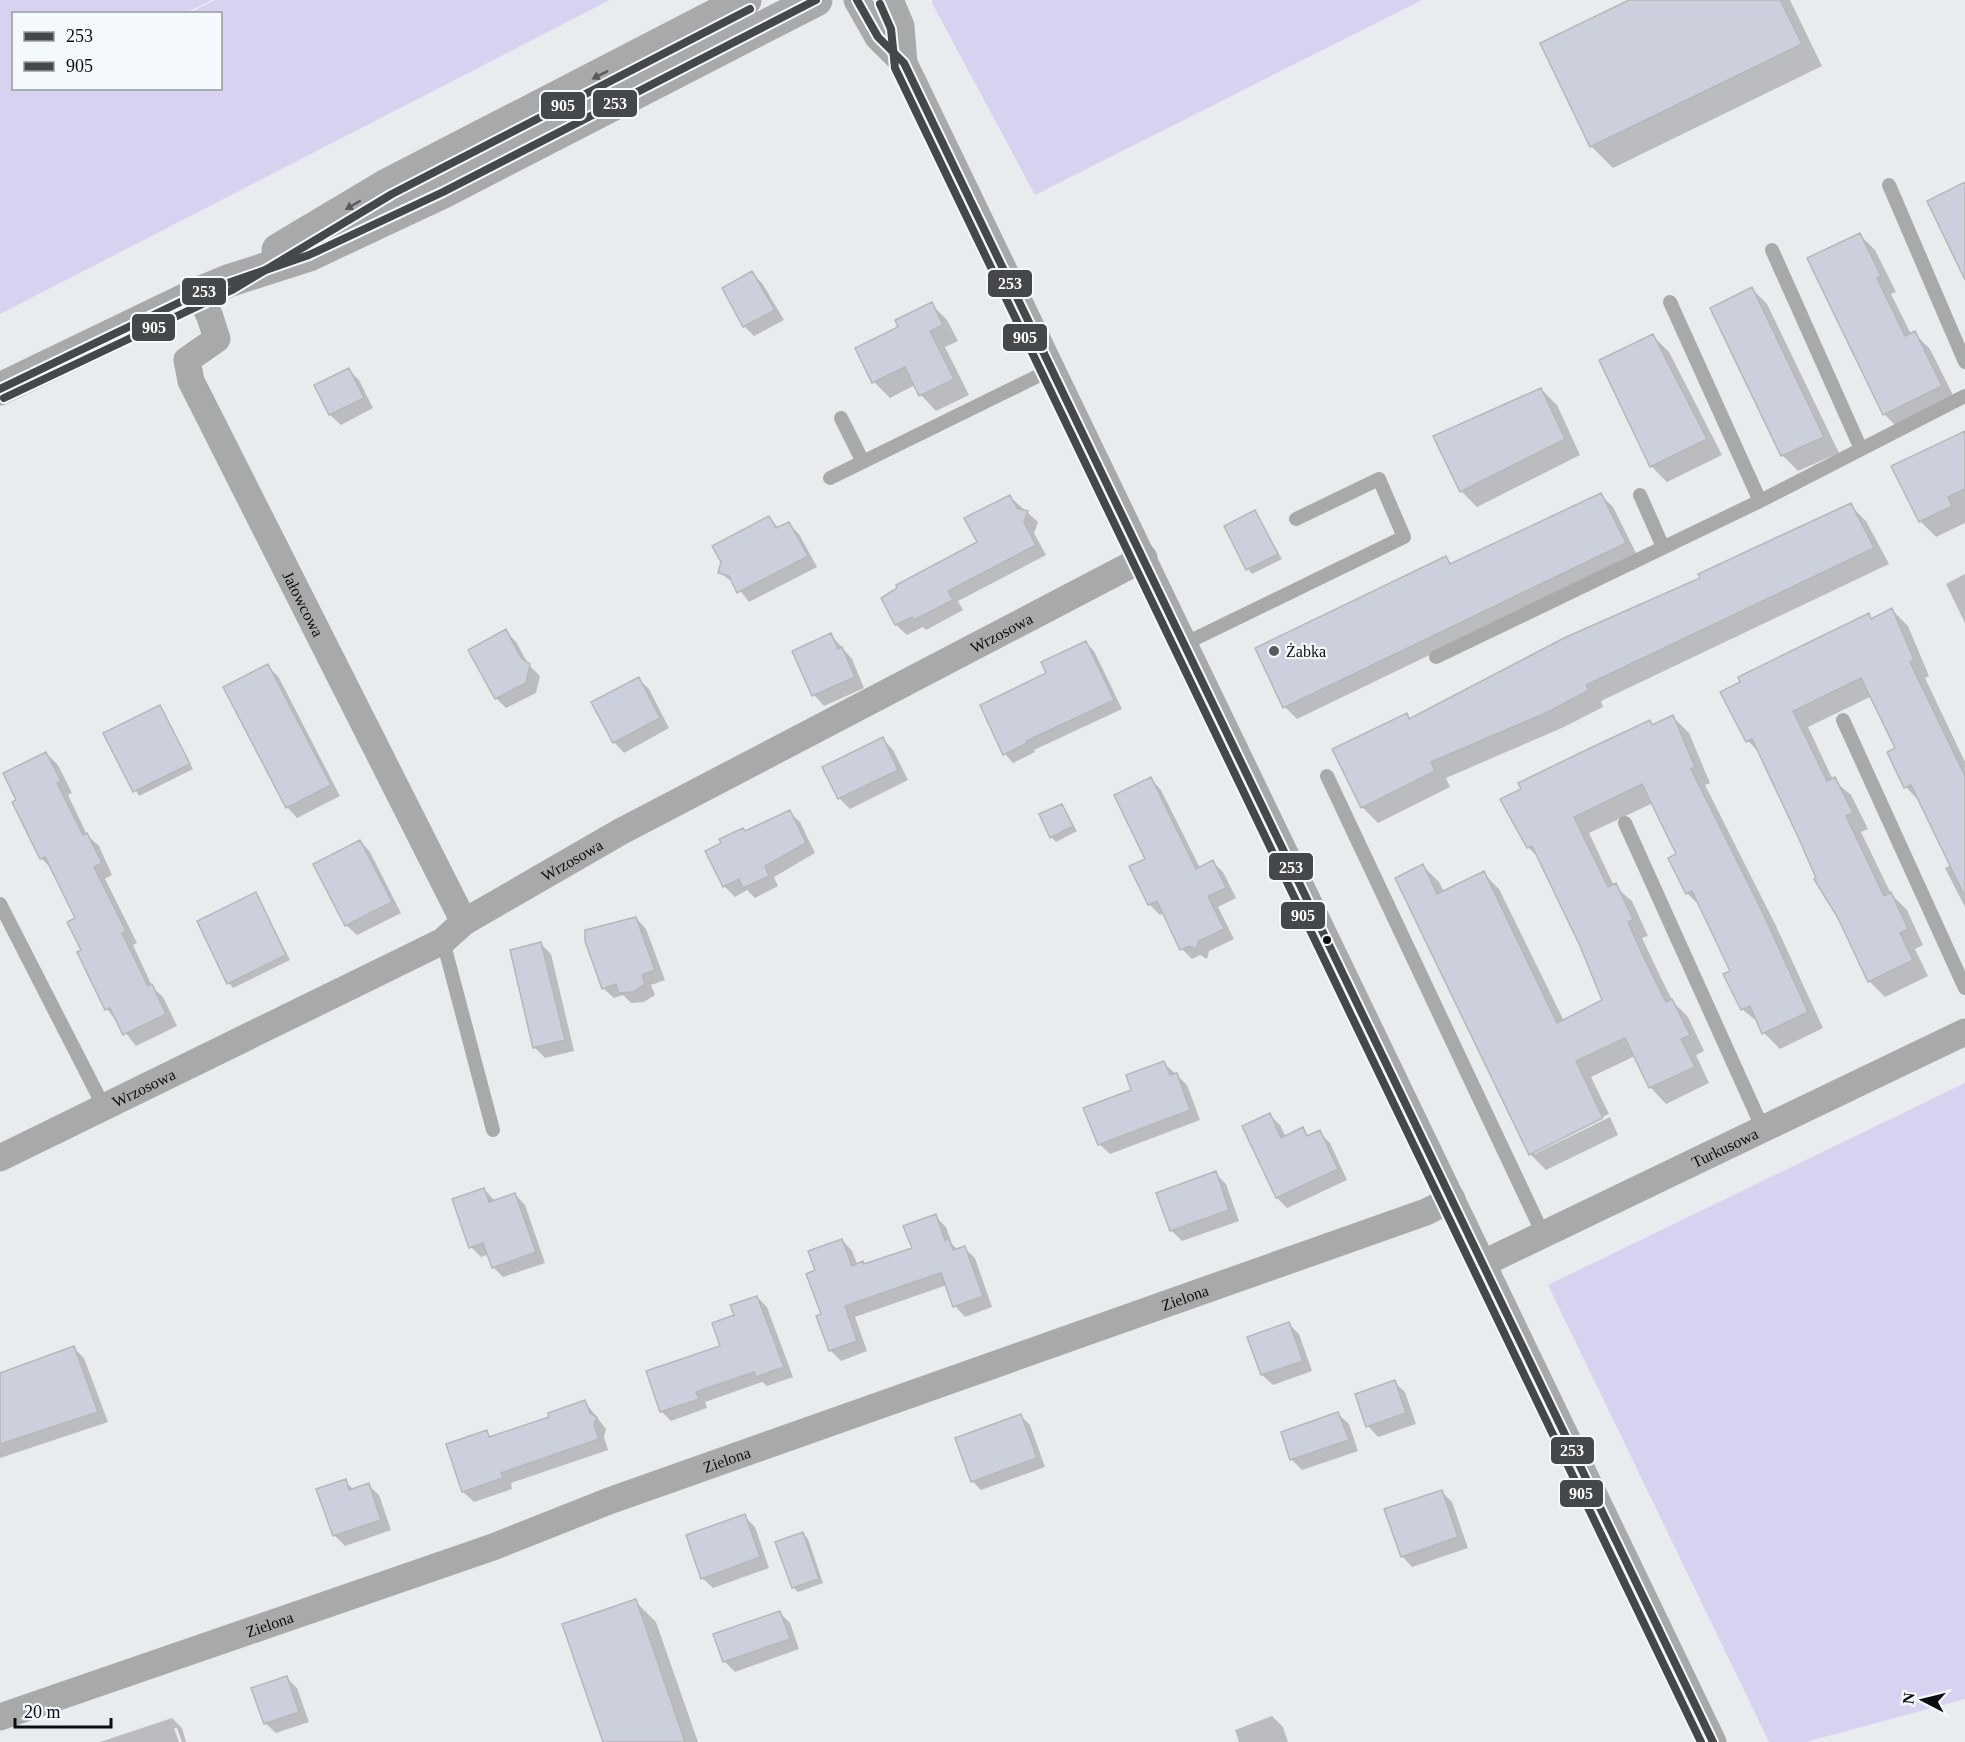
<svg xmlns="http://www.w3.org/2000/svg" width="1965" height="1742" font-family="Georgia,serif">
  <rect width="100%" height="100%" fill="#e9ecef"/>
  <!-- green -->
  <path fill="#d8d2f1" d="M0,0H212L186,13L14,14V88H220V14L189,13L215,0H610L0,314Z
    M933,0H1422L1035,195L932,3Z
    M1965,1083V1699L1806,1742H1769L1548,1285Z"/>
  <!-- shadow -->
  <path fill="#0003" d="M1633,0H1790L1822,66L1613,168L1592,147L1542,44Z
    M1859,234L1875,250L1896,292L1891,294L1911,334L1914,333L1930,349L1957,403L1900,430L1884,414Z
    M752,273L762,283L784,320L754,336L744,326Z
    M1751,288L1767,304L1839,453L1798,471L1782,455Z
    M931,304L947,320L958,341L945,347L969,395L936,411L921,395L915,385L890,398L874,382L900,327Z
    M1653,336L1669,352L1722,455L1667,482L1651,466Z
    M349,370L359,380L373,408L341,425L330,415L316,386Z
    M1541,389L1557,405L1580,455L1477,507L1461,491Z
    M1965,432V523L1936,537L1920,521Z
    M1601,495L1613,507L1637,555L1297,719L1285,707L1445,558L1452,564Z
    M1010,497L1038,522L1034,533L1046,555L958,601L963,610L926,630L923,627L907,635L896,625L883,598L979,543Z
    M1850,505L1866,521L1889,564L1601,701L1603,707L1564,727L1446,778L1450,787L1378,823L1362,807L1406,714L1411,719Z
    M1255,512L1282,559L1252,574L1248,569Z
    M769,518L779,528L789,524L799,534L817,567L749,602L735,584L719,572Z
    M1965,574V623L1946,584Z
    M1892,610L1908,626L1929,676L1925,678L1965,762V907L1945,868L1951,865L1921,803L1906,787L1897,749L1872,696L1808,727L1833,780L1851,795L1868,829L1861,832L1891,894L1907,910L1923,945L1915,949L1928,976L1885,997L1869,981L1761,754L1748,741L1868,615L1873,620Z
    M506,631L516,642L529,665L540,676L536,693L506,708L496,698Z
    M831,635L852,659L864,688L824,706L814,695Z
    M1086,643L1094,651L1122,709L1034,750L1035,752L1013,763L1005,754L1048,674Z
    M267,666L278,676L340,796L297,818L287,807Z
    M638,679L649,689L669,728L624,753L614,742Z
    M159,707L193,769L139,796L105,734Z
    M1673,717L1689,733L1710,783L1705,785L1776,926L1823,1028L1780,1049L1764,1033L1760,1024L1742,1009L1732,971L1702,908L1687,893L1678,855L1653,803L1589,833L1614,886L1632,901L1648,936L1642,938L1662,980L1673,1002L1688,1017L1704,1051L1696,1055L1709,1083L1666,1104L1651,1088L1635,1056L1591,1077L1609,1114L1534,1150V1154L1610,1117L1618,1135L1546,1170L1530,1154L1423,866L1439,882L1444,892L1483,873L1499,889L1564,1021L1604,1001L1582,945L1539,858L1528,847L1649,722L1654,726Z
    M883,739L893,750L908,780L850,809L839,798Z
    M46,753L58,765L72,793L68,795L81,822L87,835L99,846L112,875L105,879L137,943L133,945L153,988L163,997L177,1026L136,1046L107,1009L79,952L83,950L77,919L54,871L41,858L18,800Z
    M1151,779L1161,790L1200,868L1213,862L1223,872L1236,898L1218,907L1234,939L1209,951L1207,959L1200,955L1192,959L1182,949L1164,913L1160,915L1149,904L1147,860Z
    M1062,806L1077,831L1056,842L1051,837Z
    M789,812L800,822L815,853L774,877L778,886L755,898L747,890L735,897L724,886L746,832Z
    M360,841L370,852L401,913L357,935L346,925Z
    M256,894L290,960L233,988L229,983Z
    M636,918L646,929L665,980L651,985L655,995L644,1002L631,1003L623,995L614,998L603,988Z
    M541,944L551,954L574,1051L545,1058L535,1048Z
    M1164,1063L1187,1085L1200,1120L1110,1154L1099,1144L1133,1091Z
    M1270,1115L1280,1125L1286,1137L1302,1129L1310,1137L1319,1132L1330,1143L1347,1180L1287,1208L1277,1198Z
    M1215,1173L1226,1184L1239,1221L1182,1241L1171,1230Z
    M484,1189L495,1201L515,1194L525,1205L545,1263L503,1277L493,1267L489,1254L481,1257L471,1247Z
    M935,1216L946,1227L952,1244L958,1250L964,1248L975,1258L992,1307L965,1317L955,1306L947,1285L855,1317L867,1351L841,1361L830,1350L817,1271L842,1240L852,1251L858,1266L865,1265L913,1249Z
    M757,1297L767,1307L793,1377L767,1386L762,1382L705,1402L707,1408L671,1421L661,1411L722,1346L736,1316Z
    M1289,1324L1299,1334L1312,1371L1273,1385L1262,1375Z
    M73,1347L84,1358L108,1422L0,1458V1374Z
    M1394,1382L1405,1392L1416,1424L1378,1437L1368,1426Z
    M585,1402L606,1429L604,1437L608,1450L511,1483L512,1489L474,1502L463,1492L448,1445L486,1432L492,1438L551,1418Z
    M1338,1414L1349,1424L1358,1451L1302,1470L1292,1460L1283,1433Z
    M1021,1416L1030,1425L1045,1467L981,1490L972,1481Z
    M345,1481L354,1490L368,1485L379,1495L391,1530L345,1546L335,1536L318,1490Z
    M1441,1491L1452,1502L1468,1548L1412,1567L1402,1556Z
    M744,1516L755,1527L769,1568L713,1588L702,1578Z
    M803,1534L808,1539L823,1583L798,1592L793,1587Z
    M635,1601L656,1622L698,1742H605Z
    M780,1613L790,1623L799,1649L735,1672L724,1661Z
    M287,1678L297,1688L309,1722L276,1733L265,1723Z
    M1272,1716L1283,1727L1288,1742H1239L1235,1730Z
    M172,1718L182,1728L186,1742H182L177,1728H174L179,1742H100Z"/>
  <!-- building -->
  <path fill="#ccd0dc" stroke="#b5b7ba" stroke-width="1.5" d="M1629,0H1780L1802,44L1590,147L1540,43Z
    M1965,182V280L1927,201Z
    M1860,233L1881,276L1877,278L1905,336L1915,331L1942,386L1883,415L1807,258Z
    M752,271L775,310L743,327L722,288Z
    M1752,287L1824,437L1781,456L1710,308Z
    M932,302L943,325L930,331L954,379L919,396L905,367L872,383L855,348L898,327L895,320Z
    M1653,334L1707,439L1650,467L1599,360Z
    M349,368L364,398L329,415L314,385Z
    M1541,388L1565,439L1460,492L1433,436Z
    M1965,431V489L1948,497L1952,506L1919,522L1891,466Z
    M1601,493L1626,543L1283,708L1255,648L1446,556L1450,564Z
    M1010,495L1017,508L1028,511L1024,522L1036,545L948,591L953,600L914,620L912,617L895,625L881,598L897,588L896,585L977,542L964,518Z
    M1851,503L1874,548L1586,685L1589,690L1548,712L1431,762L1435,771L1361,808L1332,749L1407,713L1409,719L1564,638L1700,578L1698,574Z
    M1255,510L1278,554L1246,570L1224,526Z
    M769,516L776,528L789,522L808,556L737,593L729,576L718,573L721,562L712,546Z
    M1892,608L1914,660L1910,662L1965,776V897L1911,785L1904,788L1887,752L1895,748L1861,678L1793,711L1827,781L1835,777L1853,813L1846,816L1884,896L1891,892L1908,929L1900,933L1913,960L1868,982L1838,918L1814,879L1816,878L1799,839L1752,739L1746,742L1720,692L1740,682L1738,677L1869,613L1871,619Z
    M506,629L521,658L530,664L526,683L495,699L468,650Z
    M831,633L838,649L842,647L855,677L812,696L792,651Z
    M1086,641L1114,700L1026,741L1027,743L1003,755L980,705L1046,673L1041,662Z
    M268,664L331,785L286,808L223,687Z
    M639,677L660,718L613,743L591,702Z
    M160,705L190,764L133,792L103,733Z
    M1673,715L1695,767L1691,769L1761,909L1808,1012L1762,1034L1750,1006L1741,1010L1723,974L1730,971L1692,891L1686,894L1668,858L1676,854L1642,784L1574,817L1608,887L1616,883L1633,919L1628,922L1646,962L1666,1002L1672,999L1690,1035L1681,1039L1695,1067L1649,1088L1625,1038L1576,1061L1603,1118L1529,1155L1395,878L1423,864L1437,894L1484,871L1557,1023L1602,1000L1580,946L1532,846L1527,848L1500,799L1521,789L1518,783L1584,751L1650,720L1652,725Z
    M883,737L898,770L838,799L822,767Z
    M46,752L61,781L57,783L83,835L87,833L102,863L94,867L126,931L122,933L148,986L152,984L166,1014L123,1035L110,1008L105,1010L77,952L81,950L67,922L75,918L45,857L40,859L12,802L16,800L3,773Z
    M1151,777L1196,869L1213,860L1226,888L1208,896L1224,929L1199,941L1196,949L1189,946L1180,950L1157,901L1148,905L1129,866L1145,859L1114,795Z
    M1062,804L1073,826L1050,838L1039,814Z
    M790,810L806,843L765,866L769,876L743,888L739,879L723,887L705,851L721,843L719,839L743,828L745,831Z
    M360,840L392,902L345,926L313,864Z
    M256,892L286,955L227,984L197,921Z
    M636,917L655,970L642,975L645,984L633,992L619,993L616,984L602,989L585,941V930Z
    M541,942L565,1040L533,1048L510,950Z
    M1164,1061L1170,1075L1177,1073L1190,1110L1098,1145L1083,1108L1131,1090L1126,1075Z
    M1270,1113L1281,1138L1303,1127L1307,1136L1320,1130L1338,1169L1276,1198L1242,1126Z
    M1216,1171L1229,1210L1170,1231L1156,1193Z
    M484,1188L489,1202L515,1193L536,1252L492,1268L483,1243L469,1248L452,1199Z
    M936,1214L945,1240L949,1239L953,1250L965,1246L983,1296L953,1307L941,1273L911,1283L845,1306L857,1341L829,1351L816,1316L821,1314L806,1274L815,1270L808,1251L842,1239L852,1266L863,1261L864,1264L912,1248L903,1226Z
    M757,1296L784,1367L756,1377L754,1372L696,1392L699,1399L660,1412L646,1371L720,1346L712,1323L734,1315L730,1305Z
    M1289,1322L1303,1361L1261,1375L1247,1337Z
    M74,1346L98,1412L0,1444V1373Z
    M1395,1380L1406,1413L1366,1427L1355,1394Z
    M585,1400L590,1413L597,1417L594,1425L599,1439L501,1473L503,1478L462,1492L446,1444L487,1430L489,1437L549,1417L548,1413Z
    M1338,1412L1349,1440L1290,1460L1281,1432Z
    M1021,1414L1037,1458L971,1482L955,1438Z
    M346,1479L349,1490L369,1483L381,1520L333,1536L316,1489Z
    M1442,1490L1458,1537L1401,1557L1384,1509Z
    M745,1514L760,1557L701,1579L686,1535Z
    M803,1532L819,1579L792,1588L775,1542Z
    M636,1599L685,1742H603L562,1624Z
    M780,1611L790,1639L723,1662L713,1634Z
    M287,1676L299,1712L264,1724L251,1688Z"/>
  <g fill="none" stroke-linecap="round" stroke-linejoin="round">
    <!-- service -->
    <path stroke="#a8aaaa" stroke-width="14" d="M1889,185L1965,362
      M1772,250L1861,449
      M1670,302L1760,501
      M841,418L863,462
      M830,478L1052,369
      M1640,495L1663,547
      M1184,644L1404,537L1379,479L1296,519
      M1436,657L1760,501L1965,396
      M1843,720L1965,988
      M1327,776L1543,1234
      M1625,823L1763,1129
      M0,904L104,1107
      M443,941L493,1130"/>
    <!-- minor -->
    <g stroke="#a8aaaa" stroke-width="27">
      <path d="M857,0L878,37L904,63L1713,1742"/>
      <path d="M890,0L901,26L904,63"/>
      <path id="s1" d="M199,293L210,317L217,339L187,360L191,381L464,922"/>
      <path id="s2" d="M0,1158L443,941L464,922L620,832L1144,558"/>
      <path id="s3" d="M1484,1263L1965,1032"/>
      <path id="s4" d="M0,1717L493,1547L609,1501L1426,1212L1452,1199"/>
    </g>
    <!-- secondary -->
    <path stroke="#a8a9aa" stroke-width="33" d="M278,250L387,185L745,0
      M0,389L199,293L228,281L309,255L443,192L816,0"/>
    <defs>
      <path id="bus-1" d="M857,0L878,37L904,63L1713,1742
        M0,389L199,293L309,255L443,192L816,0"/>
      <path id="bus-2" d="M880,4L891,29L895,68L1701,1742
        M4,398L232,290L392,194L750,9"/>
    </defs>
    <!-- bus-1 casing -->
    <use href="#bus-1" stroke="#f4f9fe" stroke-width="12"/>
    <!-- bus-2 casing -->
    <use href="#bus-2" stroke="#f4f9fe" stroke-width="12"/>
    <!-- bus-1 -->
    <use href="#bus-1" stroke="#45484a" stroke-width="8"/>
    <!-- bus-2 -->
    <use href="#bus-2" stroke="#45484a" stroke-width="8"/>
  </g>
  <!-- one-way arrows -->
  <defs><path id="oneway-solid" d="M-6-.8H1V-3.2L6.5 0L1 3.2V.8H-6Z" transform="scale(1.5)"/></defs>
  <g fill="#5a5a5c">
    <use href="#oneway-solid" transform="translate(600 75) rotate(153)"/>
    <use href="#oneway-solid" transform="translate(353 205) rotate(150)"/>
  </g>
  <!-- markers -->
  <circle fill="#595a5d" stroke="#f4f9fe" stroke-width="2" cx="1274" cy="651" r="6"/>
  <circle fill="#0b0c0f" stroke="#f4f9fe" stroke-width="2" cx="1327" cy="940" r="5"/>
  <g text-anchor="middle" stroke-width="4.5" stroke-linejoin="round" paint-order="stroke">
    <!-- street labels -->
    <g font-size="16" fill="#0b0c0f" stroke="#f4f9fe">
      <text dy="6" stroke="none"><textPath href="#s1" startOffset="357">Jałowcowa</textPath></text>
      <text dy="6" stroke="none"><textPath href="#s2" startOffset="1132">Wrzosowa</textPath></text>
      <text dy="6" stroke="none"><textPath href="#s2" startOffset="646">Wrzosowa</textPath></text>
      <text dy="6" stroke="none"><textPath href="#s2" startOffset="160">Wrzosowa</textPath></text>
      <text dy="6" stroke="none"><textPath href="#s3" startOffset="267">Turkusowa</textPath></text>
      <text dy="6" stroke="none"><textPath href="#s4" startOffset="1257">Zielona</textPath></text>
      <text dy="6" stroke="none"><textPath href="#s4" startOffset="771">Zielona</textPath></text>
      <text dy="6" stroke="none"><textPath href="#s4" startOffset="285">Zielona</textPath></text>
    </g>
    <!-- poi labels -->
    <g font-size="16" fill="#0b0c0f" stroke="#f4f9fe" text-anchor="start">
      <text x="1286" y="657">Żabka</text>
    </g>
  </g>
  <g stroke="#f4f9fe" stroke-width="2">
    <rect x="592" y="89" width="46" height="29" rx="6" fill="#45484a"/>
    <rect x="540" y="91" width="46" height="29" rx="6" fill="#45484a"/>
    <rect x="987" y="269" width="46" height="29" rx="6" fill="#45484a"/>
    <rect x="181" y="277" width="46" height="29" rx="6" fill="#45484a"/>
    <rect x="131" y="313" width="45" height="29" rx="6" fill="#45484a"/>
    <rect x="1002" y="323" width="46" height="29" rx="6" fill="#45484a"/>
    <rect x="1268" y="852" width="46" height="29" rx="6" fill="#45484a"/>
    <rect x="1280" y="901" width="46" height="29" rx="6" fill="#45484a"/>
    <rect x="1550" y="1436" width="45" height="29" rx="6" fill="#45484a"/>
    <rect x="1559" y="1479" width="45" height="29" rx="6" fill="#45484a"/>
  </g>
  <g font-size="16" text-anchor="middle" font-weight="bold" fill="#fff">
    <text x="615" y="109">253</text>
    <text x="563" y="111">905</text>
    <text x="1010" y="289">253</text>
    <text x="204" y="297">253</text>
    <text x="154" y="333">905</text>
    <text x="1025" y="343">905</text>
    <text x="1291" y="873">253</text>
    <text x="1303" y="921">905</text>
    <text x="1572" y="1456">253</text>
    <text x="1581" y="1499">905</text>
  </g>
  <!-- legend -->
  <rect x="12" y="12" width="210" height="78" fill="#f4f9fe" stroke="#979a9e" stroke-width="1.5"/>
  <rect x="24" y="32" width="30" height="9" fill="#45484a" stroke="#979a9e" stroke-width="1.5"/>
  <text x="66" y="42" font-size="18" fill="#0b0c0f">253</text>
  <rect x="24" y="62" width="30" height="9" fill="#45484a" stroke="#979a9e" stroke-width="1.5"/>
  <text x="66" y="72" font-size="18" fill="#0b0c0f">905</text>
  <!-- north arrow -->
  <g transform="translate(1923 1700) rotate(277)" stroke="#f4f9fe" stroke-width="4.5" paint-order="stroke">
  <path d="M0-4.5L10 22L0 15L-10 22Z" fill="#0b0c0f"/>
  <text y="-9" font-size="16" font-weight="bold" text-anchor="middle" fill="#0b0c0f">N</text>
  </g>
  <!-- scale -->
  <path d="M15 1718v9h96v-9" fill="none" stroke="#0b0c0f" stroke-width="3"/>
  <text x="24" y="1718" font-size="18" fill="#0b0c0f" stroke="#f4f9fe" stroke-width="4.5" paint-order="stroke">20 m</text>
</svg>
